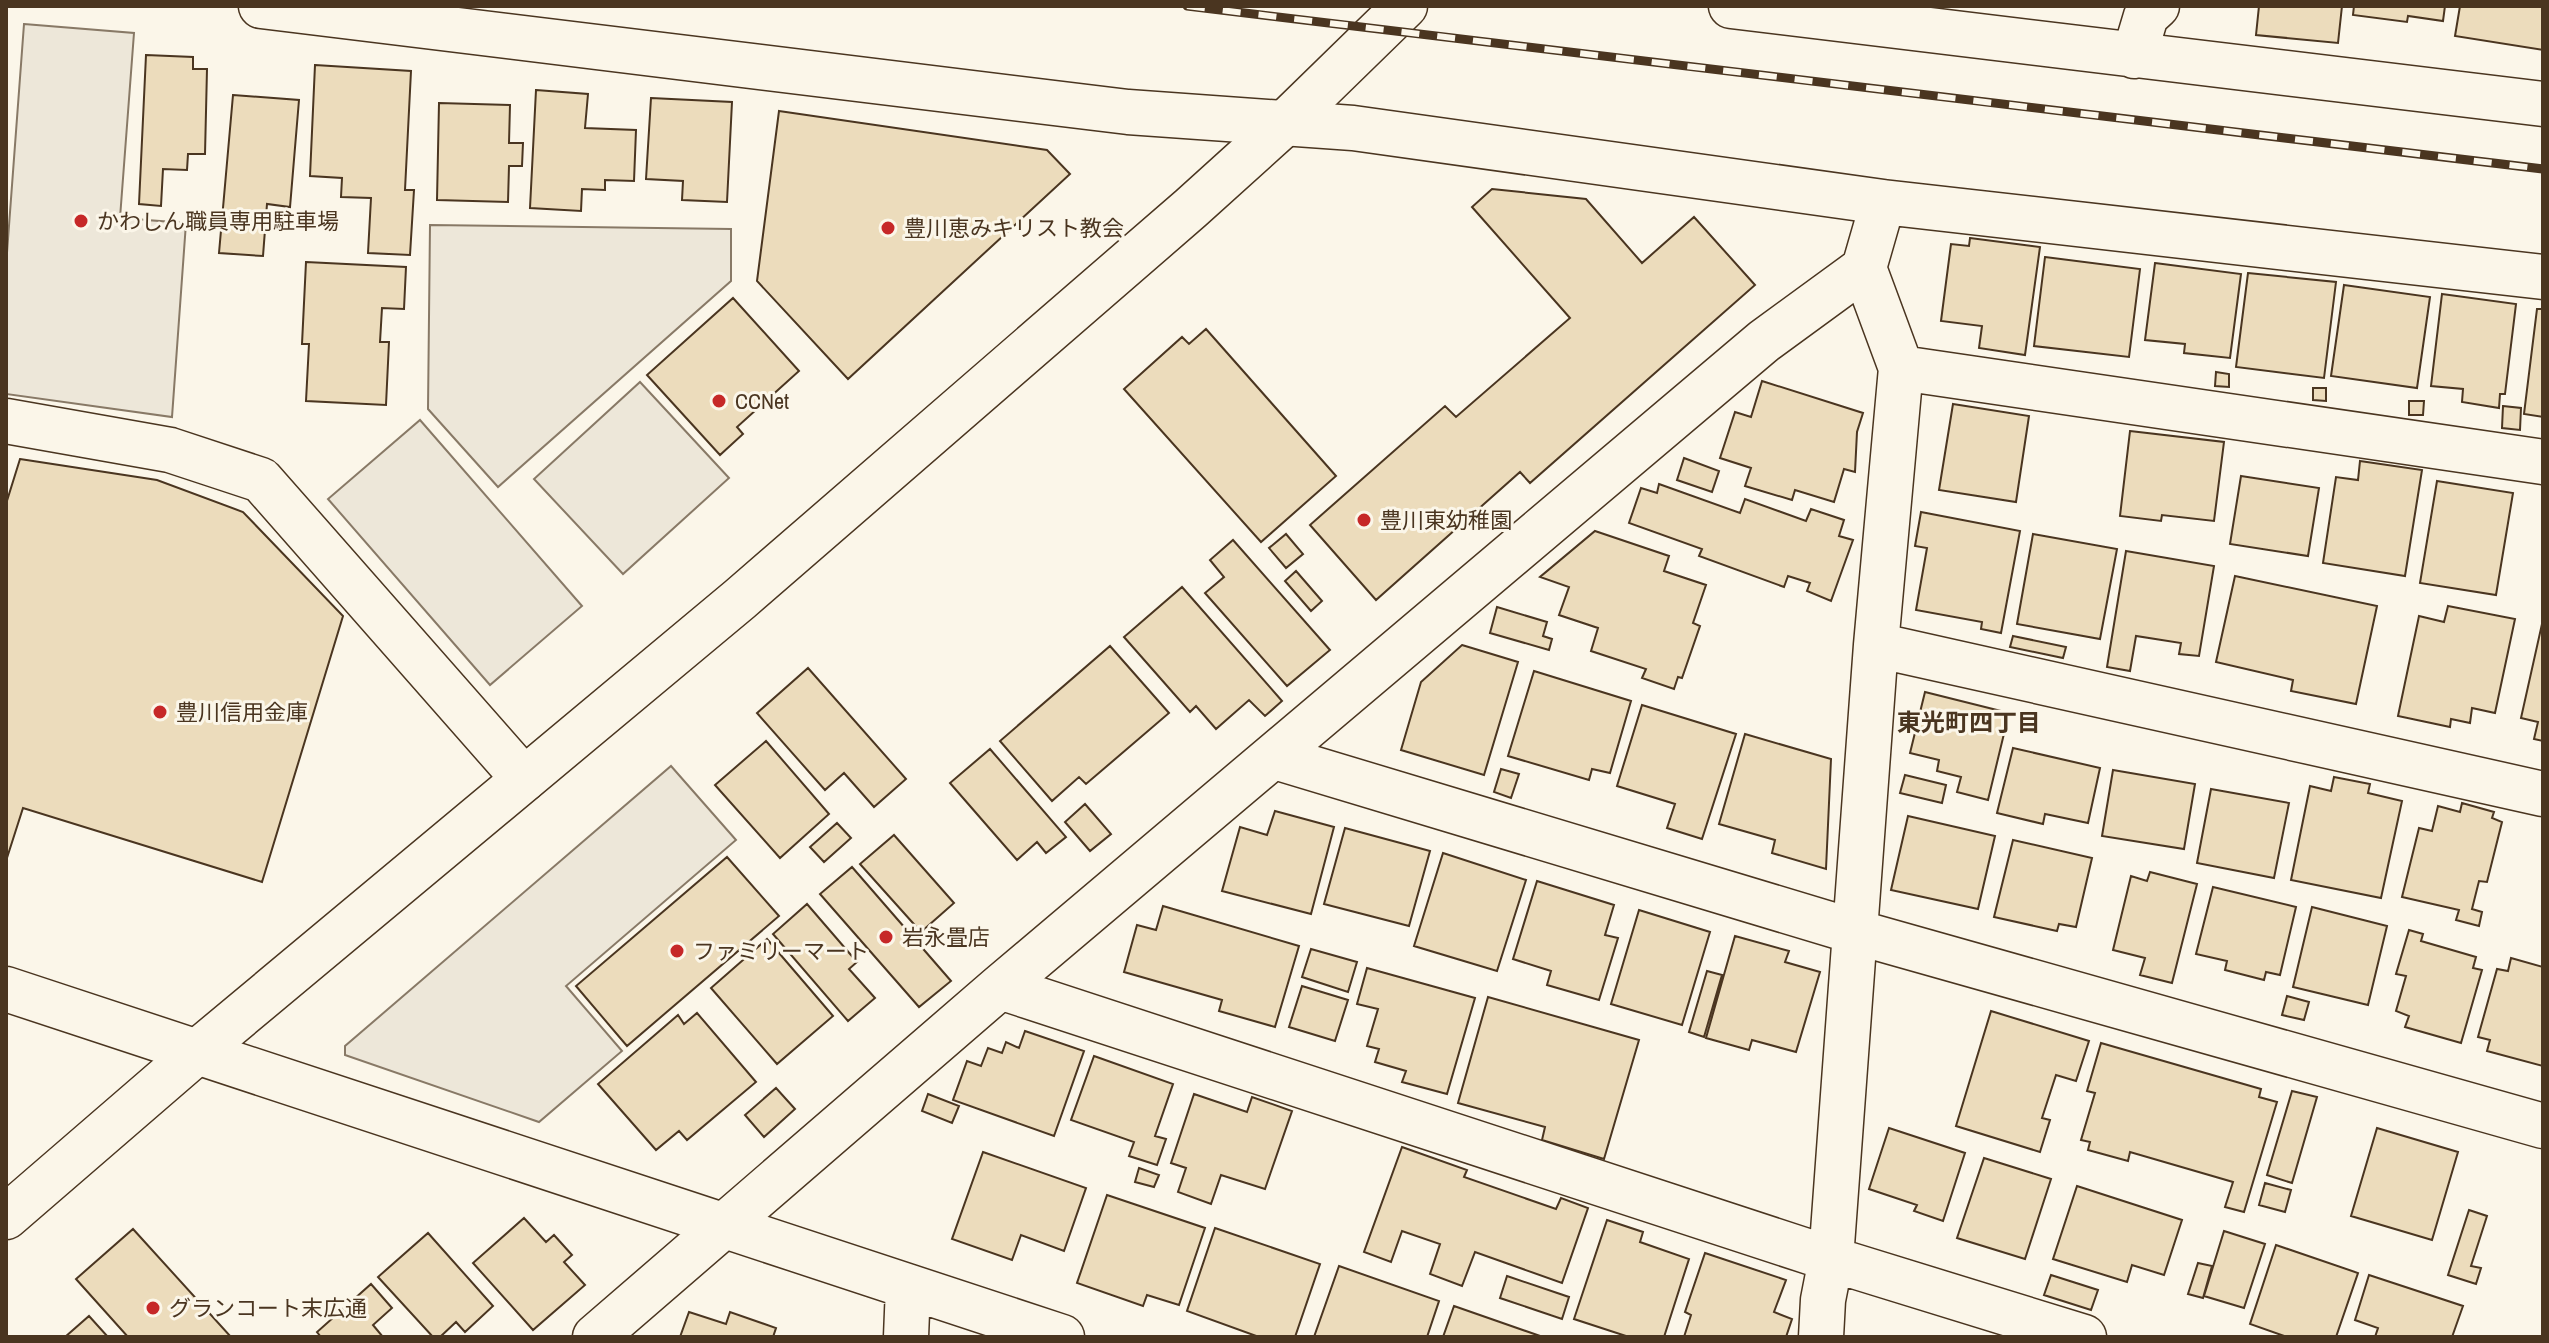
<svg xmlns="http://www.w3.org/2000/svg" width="2549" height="1343" font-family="'Archivo Narrow','Noto Sans JP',sans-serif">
  <rect width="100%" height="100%" fill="#fbf6e9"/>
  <!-- parking -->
  <path fill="#ede7d9" stroke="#887966" stroke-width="2" d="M24,24L134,33L120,218L186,223L172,417L6,394V266Z
    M430,225L731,229V281L498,487L428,409Z
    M640,382L729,478L623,574L534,479Z
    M420,420L582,606L490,685L328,499Z
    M671,766L736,840L566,986L622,1051L539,1122L345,1055V1046Z"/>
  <!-- building -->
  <path fill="#ecdcbc" stroke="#4a3520" stroke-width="2" d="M2259,6H2342L2338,43L2256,35Z
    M2354,6H2445L2443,21L2408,16L2407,22L2353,15Z
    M2460,6H2543V50L2455,36Z
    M146,55L193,57V69H207L205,154H188L187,170L163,169L161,206L139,204Z
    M315,65L411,71L405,190H414L410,255L368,253L371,198L341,197L342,178L310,176Z
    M536,90L588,94L585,128L636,130L634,181L605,180V190L582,189L581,211L530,208Z
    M233,95L299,100L290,207L267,204L263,256L219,253Z
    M651,98L732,102L727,202L682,200L683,181L646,179Z
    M439,103L510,105L509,143H523L522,166H509L508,202L437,200Z
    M779,111L1047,150L1070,174L848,379L757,281Z
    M1492,189L1586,199L1642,263L1694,217L1755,285L1530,483L1520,472L1376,600L1310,525L1445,406L1456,417L1570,318L1472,207Z
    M1970,238L2040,247L2025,355L1979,348L1982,326L1941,321L1951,244L1969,246Z
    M2045,257L2140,269L2129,357L2034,346Z
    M306,262L406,267L404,309L382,308L380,342H389L386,405L306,401L309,344H302Z
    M2155,263L2241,274L2230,358L2184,353L2185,344L2145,340Z
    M2248,273L2336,282L2324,378L2236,367Z
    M2344,285L2430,297L2417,388L2331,376Z
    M2442,294L2516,304L2505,394H2500L2499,408L2462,402L2463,389L2431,386Z
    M733,298L799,371L737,427L743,434L720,455L647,375Z
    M2537,309H2543V417L2524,414Z
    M1206,329L1336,476L1261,542L1124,389L1182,337L1189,344Z
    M2216,372L2229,374V387L2215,386Z
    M1762,381L1863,413L1857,432L1855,472L1844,469L1834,502L1795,490L1792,500L1745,486L1751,468L1720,458L1735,412L1751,417Z
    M2313,388H2326V401L2313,400Z
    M2409,401H2424L2423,415H2409Z
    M1953,404L2029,416L2016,502L1939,490Z
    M2503,406L2521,408L2520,430L2502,428Z
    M2130,431L2224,442L2214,521L2162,515L2161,521L2120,516Z
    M1684,458L1719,471L1712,492L1677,480Z
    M20,459L157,480L243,512L343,616L262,882L23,808L6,861V504Z
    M2360,461L2422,470L2405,576L2323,563L2336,477L2358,480Z
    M2241,476L2319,488L2308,556L2230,544Z
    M2437,481L2513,493L2496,595L2420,583Z
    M1659,484L1740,513L1745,499L1806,521L1811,509L1844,520L1839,536L1853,540L1831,601L1807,591L1810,583L1788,576L1784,587L1699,556L1702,549L1629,523L1641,488L1657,493Z
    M1921,512L2020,531L2001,633L1981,629L1982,622L1916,610L1927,548L1915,546Z
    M1595,531L1669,556L1664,571L1706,585L1693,623L1700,626L1682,678L1678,677L1674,689L1642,678L1646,669L1591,651L1598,628L1559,615L1569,587L1540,577Z
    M1286,534L1303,554L1286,568L1269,548Z
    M2033,534L2117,549L2100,639L2017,624Z
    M1233,540L1330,650L1287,686L1205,593L1224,577L1210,560Z
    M2126,551L2214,566L2199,656L2179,654L2181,643L2136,636L2130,671L2107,667Z
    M1296,571L1322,601L1311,611L1285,581Z
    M2235,576L2377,606L2356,704L2291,691L2293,680L2216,662Z
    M1182,587L1282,701L1265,716L1249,700L1216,729L1196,706L1190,712L1124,637Z
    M2448,606L2515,619L2495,713L2472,708L2470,723L2451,719L2450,727L2398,716L2419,616L2444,622Z
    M1497,607L1547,622L1543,636L1552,639L1549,650L1490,633Z
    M2542,624H2543V741L2534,739L2538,722L2521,718Z
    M2013,636L2066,647L2063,658L2010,647Z
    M1462,645L1518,662L1484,775L1401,750L1421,682Z
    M1110,646L1169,713L1086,784L1079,777L1052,801L1000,741Z
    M808,668L906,779L874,807L844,773L825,790L757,713Z
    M1534,671L1631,701L1610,773L1592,769L1589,780L1508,756Z
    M1925,692L2009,713L1988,800L1957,792L1961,777L1937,771L1939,760L1910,753Z
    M1642,705L1736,734L1702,839L1667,828L1675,804L1617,786Z
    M1745,734L1831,759L1826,869L1772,853L1775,840L1719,824Z
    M766,741L829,814L780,858L715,785Z
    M2013,748L2100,768L2088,823L2045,814L2043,824L1997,813Z
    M990,749L1066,837L1046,853L1037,842L1017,860L950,783Z
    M1501,769L1519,774L1511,798L1494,792Z
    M2113,770L2195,784L2184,849L2102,836Z
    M1905,775L1946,785L1942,803L1900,793Z
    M2334,777L2370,784L2368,793L2402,801L2381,898L2291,880L2310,786L2331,791Z
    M2211,789L2289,803L2274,878L2197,863Z
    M2462,803L2494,812L2492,818L2502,822L2487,882L2479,881L2472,909L2482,912L2479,926L2456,920L2459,910L2402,897L2419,828L2432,831L2438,806L2460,812Z
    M1085,804L1111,834L1090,851L1065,822Z
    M1275,811L1334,827L1311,914L1222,891L1240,827L1267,835Z
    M1908,816L1995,836L1978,909L1891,890Z
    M837,823L851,838L824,862L810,847Z
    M1345,828L1430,851L1409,926L1324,904Z
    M894,835L954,903L921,932L860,864Z
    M2013,840L2092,858L2076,927L2059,924L2057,931L1994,917Z
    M1443,853L1526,880L1497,971L1414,946Z
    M727,857L779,916L627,1046L576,986Z
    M852,867L951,981L919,1007L820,894Z
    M2150,872L2197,884L2172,983L2140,975L2145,958L2113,950L2131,876L2147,881Z
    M1537,881L1614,905L1605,935L1618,938L1599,1000L1547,985L1551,971L1513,959Z
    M2213,887L2296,907L2280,975L2266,972L2264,980L2225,970L2227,961L2196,954Z
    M807,904L857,962L849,969L875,998L848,1021L773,934Z
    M1163,906L1299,946L1275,1027L1219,1011L1222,1000L1124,972L1137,925L1156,930Z
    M2312,907L2387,926L2368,1005L2293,987Z
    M1639,910L1710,932L1682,1025L1611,1004Z
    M2409,930L2423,934L2421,941L2476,957L2473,968L2482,970L2461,1043L2405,1027L2409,1016L2396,1011L2406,976L2396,974Z
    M1735,936L1789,951L1785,962L1820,972L1796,1052L1752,1040L1749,1050L1706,1038Z
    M767,939L833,1016L777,1064L711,988Z
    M1311,949L1357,962L1348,992L1302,977Z
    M2511,958L2543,967V1066L2487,1051L2490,1040L2478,1037L2497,969L2508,971Z
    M1367,968L1475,998L1447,1094L1402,1082L1406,1071L1375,1062L1379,1049L1367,1046L1378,1009L1357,1004Z
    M1707,971L1722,975L1704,1037L1689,1032Z
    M1302,986L1348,1000L1335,1041L1289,1027Z
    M2287,996L2309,1002L2304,1020L2282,1015Z
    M1488,997L1639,1040L1604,1159L1542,1140L1545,1127L1458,1103Z
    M1991,1011L2089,1041L2076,1081L2056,1075L2042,1118L2050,1120L2040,1152L1956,1126Z
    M697,1013L756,1082L687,1140L679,1131L656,1150L598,1084L678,1015L684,1024Z
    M1025,1031L1084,1051L1054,1136L953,1100L967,1061L981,1066L988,1048L1002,1053L1006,1042L1019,1048Z
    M2101,1043L2261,1089L2259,1097L2277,1102L2244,1212L2225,1207L2233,1182L2130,1152L2128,1161L2088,1150L2090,1142L2081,1140L2095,1093L2087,1091Z
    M1094,1056L1173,1084L1155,1136L1166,1139L1157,1165L1129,1156L1134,1142L1071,1120Z
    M776,1088L795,1109L764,1137L745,1115Z
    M2292,1091L2317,1097L2292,1183L2267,1175Z
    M928,1094L959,1106L952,1123L922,1111Z
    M1194,1094L1247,1112L1252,1097L1292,1111L1265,1189L1221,1175L1211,1204L1178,1192L1186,1168L1171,1163Z
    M1889,1128L1965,1153L1943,1221L1914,1211L1917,1205L1869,1189Z
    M2377,1128L2458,1152L2432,1240L2351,1216Z
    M1402,1147L1467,1170L1464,1177L1556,1209L1561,1198L1588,1208L1562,1283L1475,1252L1462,1286L1430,1274L1440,1244L1402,1231L1391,1262L1364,1252Z
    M983,1152L1086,1188L1064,1251L1021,1235L1012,1260L952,1239Z
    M1984,1158L2051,1179L2025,1259L1957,1238Z
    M1139,1168L1159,1175L1154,1187L1135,1182Z
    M2265,1183L2291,1190L2285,1212L2259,1205Z
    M2077,1186L2182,1220L2164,1275L2132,1265L2127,1282L2053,1259Z
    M1107,1195L1205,1228L1179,1305L1147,1295L1143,1306L1077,1283Z
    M2469,1210L2487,1216L2471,1266L2481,1268L2476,1284L2448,1275Z
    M524,1218L546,1242L554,1235L572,1255L564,1262L585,1285L533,1330L473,1263Z
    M1607,1220L1643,1232L1640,1242L1689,1259L1664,1337H1629L1574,1319Z
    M1215,1228L1320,1264L1295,1337H1259L1187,1311Z
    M133,1229L231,1337H128L76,1279Z
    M2224,1231L2265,1244L2244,1308L2204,1296Z
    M428,1233L493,1306L465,1332L456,1322L440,1337H433L378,1277Z
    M2276,1245L2358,1273L2336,1337H2287L2250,1324Z
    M1705,1253L1786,1280L1774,1312L1792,1319L1786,1337H1684L1691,1315L1685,1312Z
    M2198,1263L2212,1266L2203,1298L2188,1294Z
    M1339,1266L1439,1301L1427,1337H1314Z
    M2051,1275L2098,1290L2091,1310L2044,1295Z
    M2369,1275L2463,1306L2452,1337H2375L2378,1328L2355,1320Z
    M1507,1276L1569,1297L1562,1319L1500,1298Z
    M371,1284L392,1308L373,1325L383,1337H321L317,1332Z
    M1454,1306L1543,1337H1443Z
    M689,1312L726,1324L730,1312L776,1328L773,1337H680Z
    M89,1316L108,1337H65Z"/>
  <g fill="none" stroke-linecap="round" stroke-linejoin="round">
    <defs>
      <path id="street" d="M261,6L1128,112L1353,128L1883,202L2543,277
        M1731,6L2543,104
        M2134,56L2146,16L2157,6
        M1901,368L2543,462
        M6,421L170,450L261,480L524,779
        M1876,645L2543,794
        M1275,757L1856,932L2543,1126
        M1000,987L1831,1259L2084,1337
        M6,989L1062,1337
        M595,1337L1000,987L1764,341L1864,268
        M906,1337L908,1287
        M1821,1337L1823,1300L1831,1259L1876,645L1901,368L1864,268L1883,202"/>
      <path id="secondary" d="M6,1217L197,1052L740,599L1191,208L1285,123L1405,6"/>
    </defs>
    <!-- street casing -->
    <use href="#street" stroke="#4a3520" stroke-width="47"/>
    <!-- secondary casing -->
    <use href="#secondary" stroke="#4a3520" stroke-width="47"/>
    <!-- street -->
    <use href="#street" stroke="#fbf6e9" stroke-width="44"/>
    <!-- secondary -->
    <use href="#secondary" stroke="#fbf6e9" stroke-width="44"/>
    <defs>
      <path id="rail" d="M1187,6L2543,169"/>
    </defs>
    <!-- rail casing -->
    <use href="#rail" stroke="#4a3520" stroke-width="9"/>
    <!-- rail -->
    <use href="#rail" stroke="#fbf6e9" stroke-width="6" stroke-dasharray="18" stroke-linecap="butt"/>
  </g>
  <!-- markers -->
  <g fill="#c62828" stroke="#fbf6e9" stroke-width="3">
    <circle cx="81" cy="221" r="8"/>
    <circle cx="888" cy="228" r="8"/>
    <circle cx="719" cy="401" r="8"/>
    <circle cx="1364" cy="520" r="8"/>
    <circle cx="160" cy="712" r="8"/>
    <circle cx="886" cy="937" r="8"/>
    <circle cx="677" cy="951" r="8"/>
    <circle cx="153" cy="1308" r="8"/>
  </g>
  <g text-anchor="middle" stroke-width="6" stroke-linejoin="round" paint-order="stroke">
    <!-- poi labels -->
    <g font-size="22" fill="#4a3520" stroke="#fbf6e9" text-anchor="start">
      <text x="97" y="229">かわしん職員専用駐車場</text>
      <text x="904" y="236">豊川恵みキリスト教会</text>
      <text x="735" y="409">CCNet</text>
      <text x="1380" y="528">豊川東幼稚園</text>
      <text x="176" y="720">豊川信用金庫</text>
      <text x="902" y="945">岩永畳店</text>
      <text x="693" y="959">ファミリーマート</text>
      <text x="169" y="1316">グランコート末広通</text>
    </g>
    <!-- neighbourhood labels -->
    <g font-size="24" font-weight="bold" fill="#4a3520" stroke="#fbf6e9">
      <text x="1969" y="731">東光町四丁目</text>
    </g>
  </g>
  <!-- border -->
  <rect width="2549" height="1343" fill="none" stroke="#4a3520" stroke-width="16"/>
</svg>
